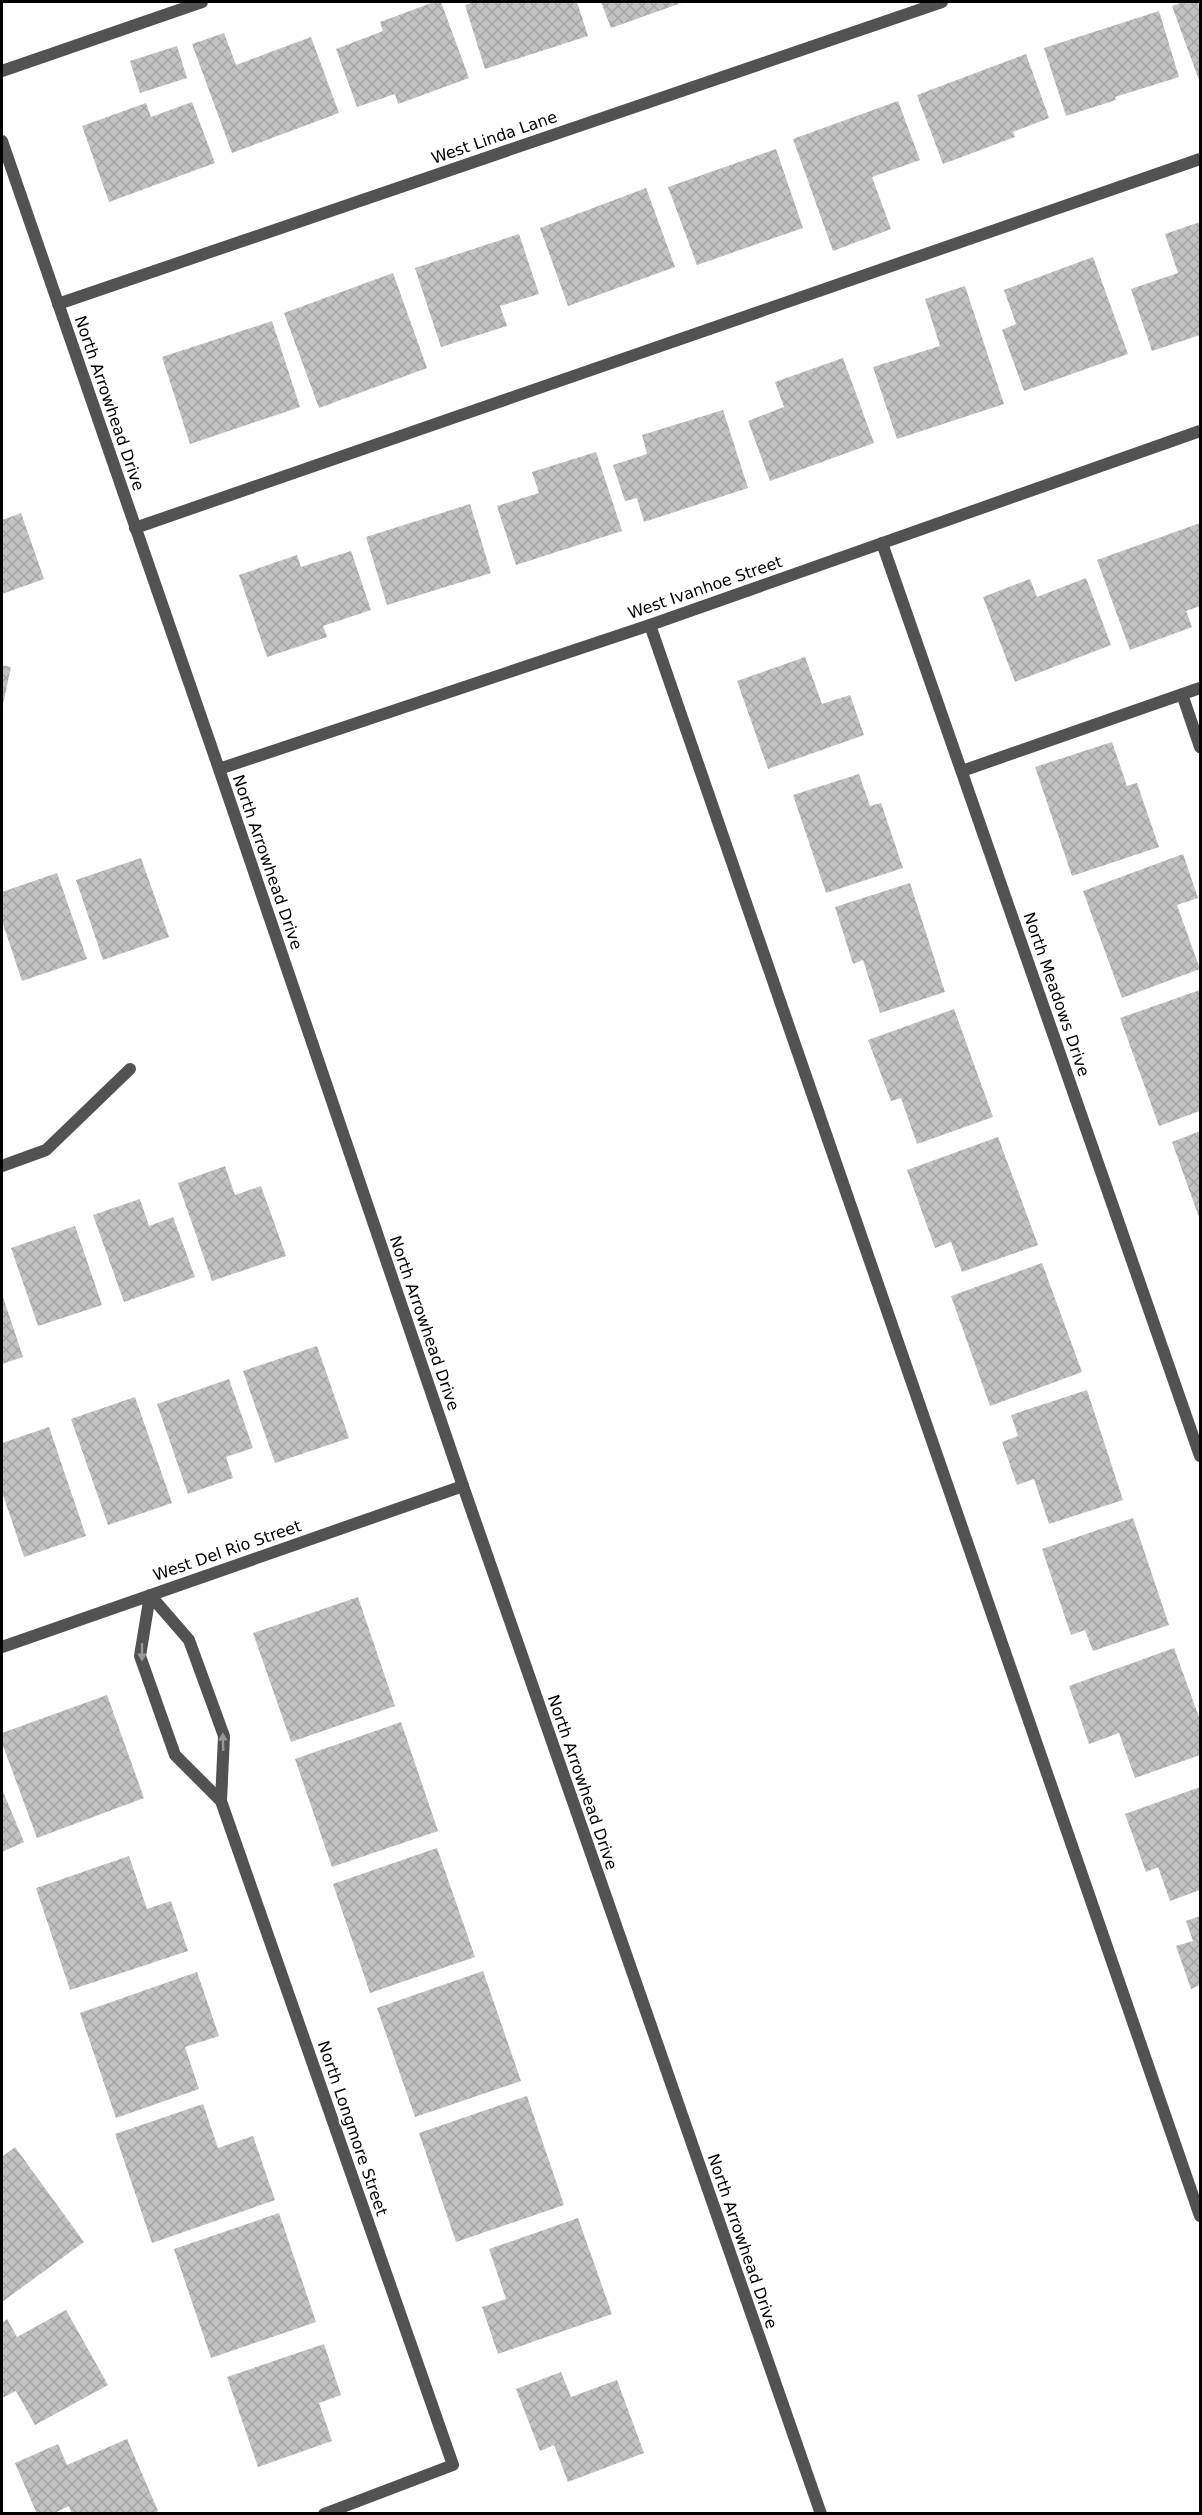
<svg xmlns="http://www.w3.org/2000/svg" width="1202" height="2515" font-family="'DejaVu Sans',sans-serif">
  <defs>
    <pattern id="building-cross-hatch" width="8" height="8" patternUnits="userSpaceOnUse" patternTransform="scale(1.5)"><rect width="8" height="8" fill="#c2c2c2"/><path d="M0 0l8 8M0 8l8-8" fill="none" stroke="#a5a5a5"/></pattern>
  </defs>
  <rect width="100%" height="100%" fill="#fff"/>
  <!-- building -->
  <path fill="url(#building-cross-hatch)" d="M434,2H441L469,78L398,104L395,94L357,107L336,49L383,31L380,22Z
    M475,2H577L588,36L485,69L465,5Z
    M601,2H684L611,28Z
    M1184,2H1200V83L1172,6Z
    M1159,11L1179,77L1115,97L1116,100L1066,116L1044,48Z
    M224,33L236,65L311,37L339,113L232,153L192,44Z
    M177,46L187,78L140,93L130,61Z
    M1026,54L1049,118L1013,132L1015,137L943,164L917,95Z
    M898,101L920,160L872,177L891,229L833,251L793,139Z
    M192,102L215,163L109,202L82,126L146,103L151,117Z
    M776,149L803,228L697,265L668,187Z
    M646,188L675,267L568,306L540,228Z
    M1200,222V335L1152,351L1131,289L1178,273L1165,234Z
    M519,234L539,294L500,306L507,326L441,347L415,268Z
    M1093,257L1128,354L1024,391L1002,330L1016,324L1004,290Z
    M393,273L427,368L319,408L284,313Z
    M965,286L1004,404L897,439L873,367L940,346L925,299Z
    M272,321L300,407L190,444L162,357Z
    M843,358L874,443L770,481L748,421L784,407L775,382Z
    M723,410L748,488L644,522L637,498L625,501L613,465L647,454L642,435Z
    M596,452L622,531L516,565L497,506L539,493L532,472Z
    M470,504L491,573L387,605L366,537Z
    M21,513L44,579L2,594V520Z
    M1200,523V606L1186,611L1192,627L1130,650L1097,560Z
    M351,551L371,610L323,626L327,637L267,657L239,575L297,555L301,567Z
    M1086,578L1111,645L1015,682L983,597L1030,579L1037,597Z
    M805,657L822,704L850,695L864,735L768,769L737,681Z
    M2,665L11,667L3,705H2Z
    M1112,742L1127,786L1137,783L1159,847L1072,876L1035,767Z
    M859,774L870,806L881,803L903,868L826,893L793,795Z
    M1183,854L1198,898L1177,905L1200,969L1122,998L1083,891Z
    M141,858L169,937L103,960L76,880Z
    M57,873L87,959L22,981L2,921V892Z
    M910,883L945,992L880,1013L863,960L853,964L835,907Z
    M1200,990V1111L1159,1126L1120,1018Z
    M954,1009L993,1117L917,1144L901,1098L891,1101L868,1040Z
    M1200,1131V1220L1172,1142Z
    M998,1137L1038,1245L962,1272L951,1242L935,1248L907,1170Z
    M225,1166L235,1195L261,1186L286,1256L212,1281L178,1183Z
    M140,1199L149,1226L173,1217L195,1277L124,1302L93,1215Z
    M75,1226L102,1305L38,1326L11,1248Z
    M1042,1263L1082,1372L990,1406L951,1296Z
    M2,1294L23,1357L2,1364Z
    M317,1346L349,1438L275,1463L243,1371Z
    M229,1379L253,1448L226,1457L233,1478L188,1494L157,1404Z
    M1087,1390L1123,1500L1049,1524L1034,1479L1017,1485L1002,1442L1018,1436L1011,1415Z
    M135,1397L172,1503L108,1525L71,1419Z
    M49,1427L86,1536L24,1557L2,1492V1443Z
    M1133,1518L1169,1625L1093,1651L1085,1630L1071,1635L1042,1549Z
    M358,1597L395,1706L291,1742L253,1633Z
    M1174,1648L1200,1720V1755L1135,1778L1119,1733L1089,1744L1069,1686Z
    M107,1695L144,1798L37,1838L2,1743V1733Z
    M401,1722L438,1831L332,1867L295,1759Z
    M1200,1787V1890L1170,1901L1158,1867L1146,1872L1125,1814Z
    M2,1789L24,1842L2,1852Z
    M437,1848L475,1957L370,1993L333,1884Z
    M129,1856L147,1909L171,1901L188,1951L70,1990L36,1888Z
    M1200,1916V1985L1191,1989L1176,1946L1193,1941L1186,1921Z
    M483,1971L521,2081L415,2117L377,2008Z
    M197,1972L219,2036L185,2047L199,2089L116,2118L80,2013Z
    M527,2096L564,2205L456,2242L419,2133Z
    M203,2104L218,2148L253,2136L275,2200L152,2243L115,2134Z
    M15,2147L84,2242L2,2302V2157Z
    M279,2213L316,2322L211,2358L174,2249Z
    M578,2218L612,2314L498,2354L482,2307L506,2299L489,2249Z
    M66,2310L108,2385L35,2425L16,2391L2,2398V2323L7,2319L17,2337Z
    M324,2344L341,2395L319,2403L332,2441L258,2467L227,2377Z
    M561,2372L571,2397L617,2380L644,2453L568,2482L554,2445L540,2451L516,2389Z
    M127,2439L158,2511L152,2514H72L69,2506L52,2514H37L15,2463L58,2444L67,2465Z"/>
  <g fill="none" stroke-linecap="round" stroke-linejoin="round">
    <!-- service -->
    <path stroke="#525252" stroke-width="12" d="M2,71L202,2
      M135,528L1200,159
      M650,625L1200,2216
      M1182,694L1200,747
      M962,771L1200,688"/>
    <!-- minor -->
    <path stroke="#525252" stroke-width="12" d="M58,304L942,2
      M882,543L1200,1456
      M2,1166L46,1150L130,1069
      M150,1595L189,1640L224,1736L221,1801L453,2465L324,2514
      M150,1595L140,1656L175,1755L221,1801
      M2,1647L463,1486"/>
    <!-- tertiary -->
    <path stroke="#525252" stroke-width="12" d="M2,141L219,769L463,1486L821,2514
      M219,769L650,625L1200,431"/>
  </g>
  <!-- one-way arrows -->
  <defs><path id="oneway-solid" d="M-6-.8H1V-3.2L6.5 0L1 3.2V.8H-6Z" transform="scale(1.5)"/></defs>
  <g fill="#979797">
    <use href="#oneway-solid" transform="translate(142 1652) rotate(90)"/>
    <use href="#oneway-solid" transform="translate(223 1742) rotate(-92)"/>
  </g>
  <g text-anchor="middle" stroke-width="4.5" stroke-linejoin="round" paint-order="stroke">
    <!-- street labels -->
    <g font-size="16" fill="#000" stroke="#fff">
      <text transform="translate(494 137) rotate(-19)" y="6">West Linda Lane</text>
      <text transform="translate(110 403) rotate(71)" y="6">North Arrowhead Drive</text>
      <text transform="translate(705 587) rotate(-19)" y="6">West Ivanhoe Street</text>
      <text transform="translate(268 862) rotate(71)" y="6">North Arrowhead Drive</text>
      <text transform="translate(1057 994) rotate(71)" y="6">North Meadows Drive</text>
      <text transform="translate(425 1323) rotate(71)" y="6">North Arrowhead Drive</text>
      <text transform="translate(227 1550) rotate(-19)" y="6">West Del Rio Street</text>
      <text transform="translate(583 1782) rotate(71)" y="6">North Arrowhead Drive</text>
      <text transform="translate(353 2128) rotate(71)" y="6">North Longmore Street</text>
      <text transform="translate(743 2241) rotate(71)" y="6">North Arrowhead Drive</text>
    </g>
  </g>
  <!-- border -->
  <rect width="1202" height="2515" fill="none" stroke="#000000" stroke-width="6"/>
</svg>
